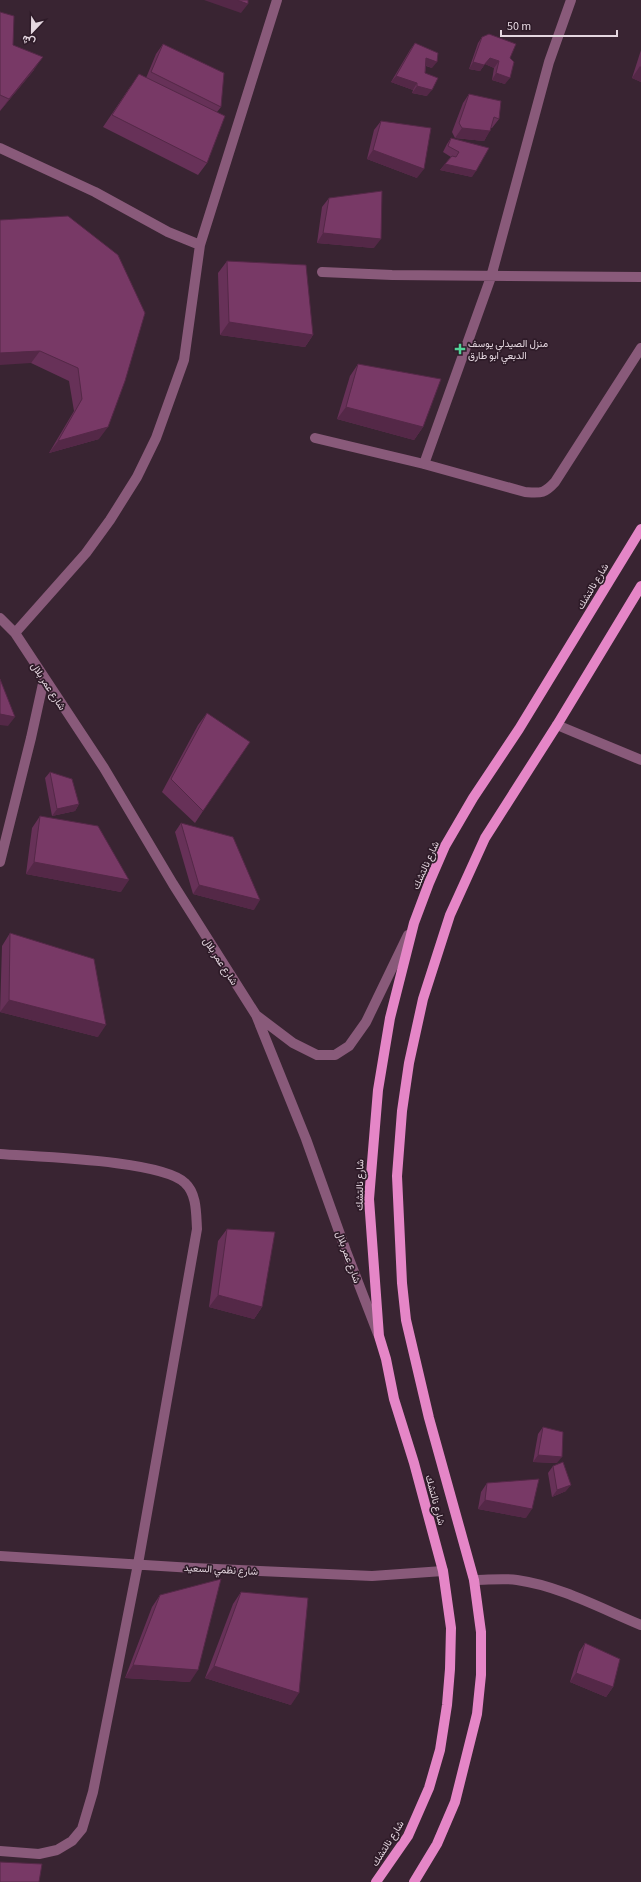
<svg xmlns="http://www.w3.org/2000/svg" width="641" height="1882" font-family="'Source Sans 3',Vazirmatn,sans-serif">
  <rect width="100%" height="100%" fill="#392432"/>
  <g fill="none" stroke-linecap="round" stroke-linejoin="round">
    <!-- minor -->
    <path stroke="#895a7a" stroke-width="10" d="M0,148L95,192L168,232L200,245
      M322,272L392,275L641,277
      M315,438L424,464L525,492C541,493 544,494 555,482L641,348
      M424,464L491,277L549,62L571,0
      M0,618L15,633L104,768L173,884L256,1015L306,1139L346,1251L378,1334
      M15,633L86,553L110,520L137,477L156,438L184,360L200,245L277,0
      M557,725L641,760
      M0,862L31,738L44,679
      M256,1015L293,1043L317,1055H335L349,1046L366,1022L408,935
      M0,1154C36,1157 162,1160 185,1183C197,1194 196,1213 197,1229L138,1564L93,1792L82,1829L72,1841L57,1850L39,1854L0,1851
      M0,1556L193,1568L372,1576L443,1571
      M474,1580C488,1580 504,1578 517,1580C560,1586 602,1609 641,1625"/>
    <!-- major -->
    <path stroke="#e586c7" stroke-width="10" d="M376,1882L408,1836L429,1788L440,1750L447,1705L450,1669L451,1628L443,1571L414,1463L394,1399L386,1359L379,1336L369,1199L378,1090L390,1018L414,923L429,883L445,846L473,798L519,729L641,529
      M414,1882L437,1844L455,1802L477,1714L481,1675V1632L474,1580L429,1418L406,1320L402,1283L397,1176L402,1111L409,1063L423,999L450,915L485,838L557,725L641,586"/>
  </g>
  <!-- wall -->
  <path fill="#673158" d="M0,12L13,45L34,70L0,111Z
    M482,37L510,58L505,84L492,80L494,68L485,64L480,71L469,69L478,43Z
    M415,43L432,68L426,66L425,73L427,96L412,93L413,90L391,82L410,50Z
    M163,44L221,107L217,112L207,163L198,175L103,127L130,87L146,78L156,54Z
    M641,50V82L632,78Z
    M469,94L499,119L492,128H491L484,141L455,138L452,132L463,103Z
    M381,121L417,178L367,159L374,130Z
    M451,138L472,177L440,170L445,164L451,157L443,152L447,144Z
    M329,198L374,248L317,243L322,207Z
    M68,216L99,439L49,453L74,411L69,381L31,363Z
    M227,261L313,335L305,347L220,335L218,273Z
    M358,364L423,427L414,440L337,419L350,376Z
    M207,713L203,811L195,823L162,792L198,725Z
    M50,772L79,804L75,811L52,816L45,778Z
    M40,816L121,892L26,874L32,828Z
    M181,823L254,910L193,894L175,832Z
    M10,933L98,1037L0,1012L2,946Z
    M227,1229L262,1307L254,1319L209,1307L218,1241Z
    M543,1427L557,1463L533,1462L538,1434Z
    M553,1466L566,1491L552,1497L548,1473Z
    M487,1483L526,1518L478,1509L481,1492Z
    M241,1592L291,1705L205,1678L233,1604Z
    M160,1595L190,1682L125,1678L152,1607Z
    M585,1643L613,1687L606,1697L570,1682L579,1652Z"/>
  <!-- shaded-wall -->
  <path fill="#542847" d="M204,0H237L248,4L241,13Z
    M43,57L34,70L0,111L9,99Z
    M426,58L437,62L432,68L422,64Z
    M490,58L499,61L494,68L485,64L480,71L469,69L473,62Z
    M640,66L641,67V82L632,78Z
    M496,73L510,78L505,84L492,80Z
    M396,76L417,83L413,90L391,82Z
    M417,86L432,90L427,96L412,93Z
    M462,128L490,131L484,141L455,138Z
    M373,150L424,169L417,178L367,159Z
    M445,164L476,171L472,177L440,170Z
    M323,233L381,239L374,248L317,243Z
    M229,322L313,335L305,347L220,335Z
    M40,351L31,363L0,365V353Z
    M346,407L423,427L414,440L337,419Z
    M108,427L99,439L49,453L58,441Z
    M0,714L15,717L8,726L0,725Z
    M79,804L75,811L52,816L57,809Z
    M34,862L129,880L121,892L26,874Z
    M199,885L260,900L254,910L193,894Z
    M9,1000L106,1025L98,1037L0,1012Z
    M218,1295L262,1307L254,1319L209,1307Z
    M538,1455L562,1457L557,1463L533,1462Z
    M571,1485L566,1491L552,1497L557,1490Z
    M485,1500L532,1509L526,1518L478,1509Z
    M133,1665L198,1670L190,1682L125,1678Z
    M214,1666L299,1693L291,1705L205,1678Z
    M576,1673L613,1687L606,1697L570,1682Z"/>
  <!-- building -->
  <path fill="#783966" stroke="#542847" d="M237,0H248V4Z
    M0,12L14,16L13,45L43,57L9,99L0,95Z
    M489,34L516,44L510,58L514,62L510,78L496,73L499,61L490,58L484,65L473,62L482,37Z
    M415,43L438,53L437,62L426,58L425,73L438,78L432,90L417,86V83L396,76Z
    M163,44L224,73L221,107L151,72Z
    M139,74L225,116L207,163L112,115Z
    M469,94L501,101L499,119L494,117L490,131L462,128L459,123Z
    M381,121L431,128L424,169L373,150Z
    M451,138L489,148L476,171L445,164L452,156L456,157L459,152L448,146Z
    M382,191L381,239L323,233L329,198Z
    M68,216L118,255L145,313L125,381L108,427L58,441L82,399L78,368L40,351L0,353V220Z
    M227,261L306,265L313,335L229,322Z
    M358,364L441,379L423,427L346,407Z
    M0,679L15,717L0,714Z
    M207,713L250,742L203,811L171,779Z
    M50,772L72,779L79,804L57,809Z
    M40,816L98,826L129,880L34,862Z
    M181,823L233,837L260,900L199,885Z
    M10,933L94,959L106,1025L9,1000Z
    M227,1229L275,1232L262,1307L218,1295Z
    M543,1427L563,1432L562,1457L538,1455Z
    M563,1462L571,1485L557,1490L553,1466Z
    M539,1479L532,1509L485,1500L487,1483Z
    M221,1579L198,1670L133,1665L160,1595Z
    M241,1592L308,1598L299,1693L214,1666Z
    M585,1643L620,1659L613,1687L576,1673Z
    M0,1862L42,1864L39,1882H0Z"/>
  <!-- markers -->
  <path fill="#52d397" stroke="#2e1b28" stroke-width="1.5" d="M458 343h4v4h4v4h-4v4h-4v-4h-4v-4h4z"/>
  <g text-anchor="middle" stroke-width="3.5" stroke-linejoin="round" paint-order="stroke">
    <!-- poi labels -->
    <g font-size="10" fill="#e5d7e0" stroke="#2e1b28" text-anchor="start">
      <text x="468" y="347">منزل الصيدلي يوسف<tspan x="468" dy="12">الدبعي ابو طارق</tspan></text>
    </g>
    <!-- street labels -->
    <g font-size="10" fill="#e5d7e0" stroke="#2e1b28">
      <text transform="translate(592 586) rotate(-59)" y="4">شارع نالتشك</text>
      <text transform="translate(49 686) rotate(57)" y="4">شارع عمر بلال</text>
      <text transform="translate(425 865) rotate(-66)" y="4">شارع نالتشك</text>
      <text transform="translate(221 961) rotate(57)" y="4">شارع عمر بلال</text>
      <text transform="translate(359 1185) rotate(-89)" y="4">شارع نالتشك</text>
      <text transform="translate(349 1257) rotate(70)" y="4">شارع عمر بلال</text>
      <text transform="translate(436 1500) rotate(75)" y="4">شارع نالتشك</text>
      <text transform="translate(221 1569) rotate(3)" y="4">شارع نظمي السعيد</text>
      <text transform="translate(387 1843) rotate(-58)" y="4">شارع نالتشك</text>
    </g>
  </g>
  <!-- north arrow -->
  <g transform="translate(32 32) rotate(202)" stroke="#2e1b28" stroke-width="3" paint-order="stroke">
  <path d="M0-3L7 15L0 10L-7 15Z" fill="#e5d7e0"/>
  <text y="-6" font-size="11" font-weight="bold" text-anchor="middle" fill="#e5d7e0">ش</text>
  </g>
  <!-- scale -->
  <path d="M501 30v6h116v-6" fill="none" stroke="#e5d7e0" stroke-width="2"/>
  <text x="507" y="30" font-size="12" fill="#e5d7e0" stroke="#2e1b28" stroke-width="3" paint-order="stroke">50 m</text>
</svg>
